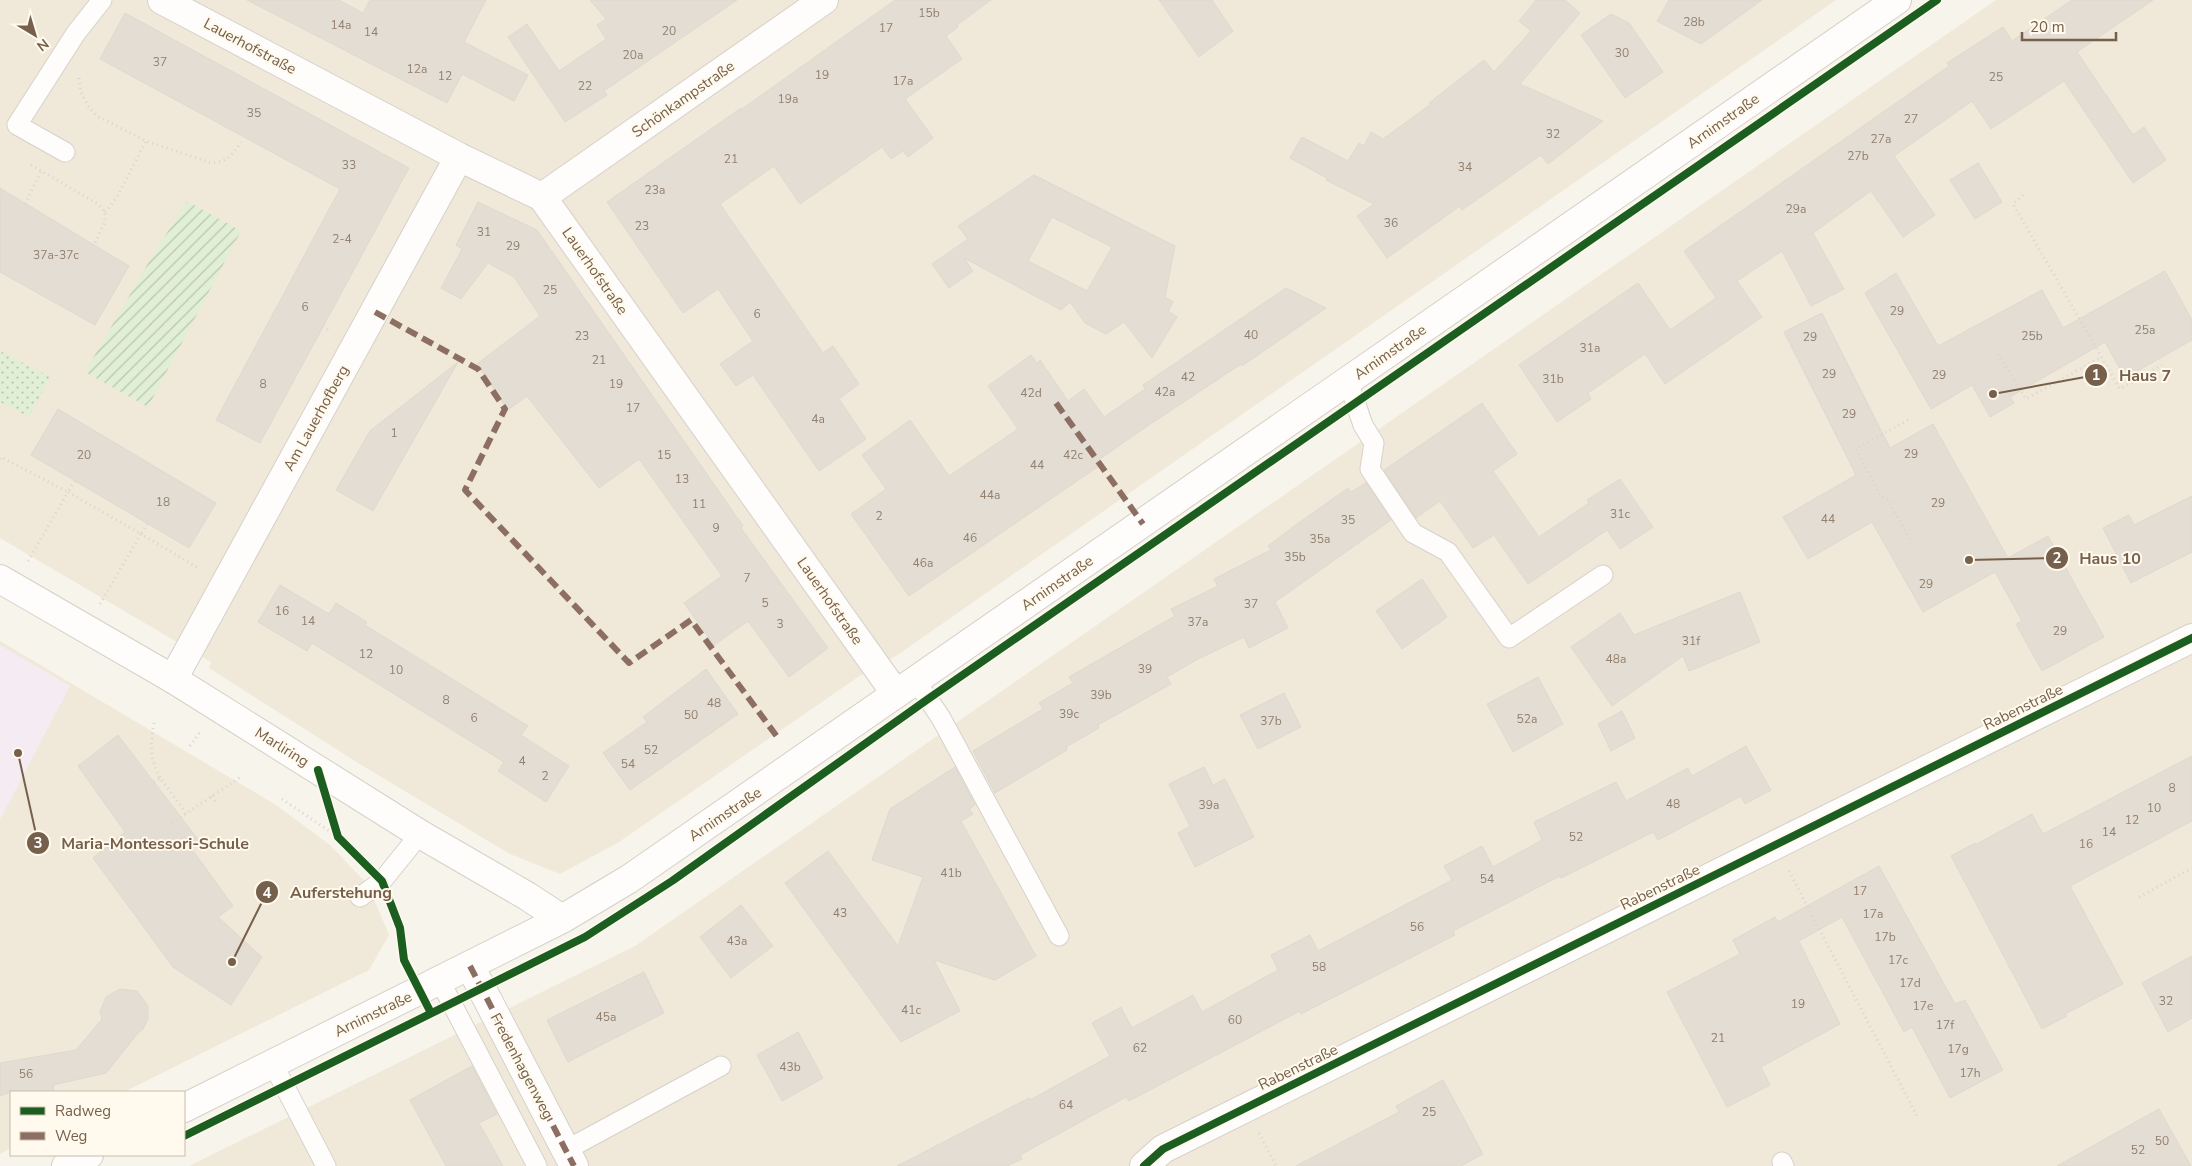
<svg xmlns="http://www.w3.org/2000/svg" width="2192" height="1166" font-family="'Nunito Sans',sans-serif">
  <defs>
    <pattern id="grass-dots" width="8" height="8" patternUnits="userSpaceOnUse" patternTransform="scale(1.25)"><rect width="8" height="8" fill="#e1efd7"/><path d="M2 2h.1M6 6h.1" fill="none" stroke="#bbc5b0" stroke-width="1.8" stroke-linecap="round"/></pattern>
    <pattern id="garden-furrows" width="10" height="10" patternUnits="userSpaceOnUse" patternTransform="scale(1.25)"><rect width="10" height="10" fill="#e1efd7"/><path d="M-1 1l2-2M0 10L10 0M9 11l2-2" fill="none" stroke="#bbc5b0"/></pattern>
  </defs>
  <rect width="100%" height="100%" fill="#f7f4ec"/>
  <!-- residential -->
  <path fill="#f0e8d9" d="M0,0H1836L896,656L858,677L619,842L560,874L510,854L363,766L209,668L211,662L0,538Z
    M1996,0H2192V1166H189L635,946Z
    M0,641L276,805L330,845L368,885L389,935L369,970L124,1092H11V1148L0,1154Z"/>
  <!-- education -->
  <path fill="#f5ebf3" d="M0,645L70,686L0,820Z"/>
  <!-- grass -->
  <path fill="url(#grass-dots)" d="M0,351L50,377L29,417L0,402Z"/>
  <!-- garden -->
  <path fill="url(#garden-furrows)" d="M187,201L241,231L148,407L85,372L150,260Z"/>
  <!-- building -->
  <path fill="#e4ddd3" stroke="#e0d8ce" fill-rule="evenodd" d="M247,0H339L363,13L370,0H486L464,42L528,75L514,101L462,74L447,103Z
    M590,0H737L604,91L607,95L565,122L508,37L527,24L559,71L606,39L597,25L606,19Z
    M895,0H991L957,25L958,27L946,36L962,59L905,99L933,138L908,157L903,151L891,159L882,147L800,204L774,166L720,204L823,353L833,346L859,384L839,399L866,439L819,471L753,375L736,386L720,364L753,341L718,289L683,313L607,202L741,108L742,109Z
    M1159,0H1212L1233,31L1199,57Z
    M1536,0H1565L1580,13L1520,84L1603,121L1548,164L1541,155L1462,210L1460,206L1387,258L1357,216L1374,204L1326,180L1327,178L1290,158L1302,137L1348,161L1359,143L1364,146L1371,132L1383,139L1431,104L1429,103L1484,60L1494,72L1531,31L1519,21Z
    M1669,0H1762L1701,44L1657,21Z
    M2072,0H2153L2077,52L2133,135L2144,127L2166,160L2133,183L2064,81L1991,129L1972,101L1894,156L1935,215L1903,237L1871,191L1813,233L1844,289L1811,306L1782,251L1737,281L1762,317L1665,384L1645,354L1588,393L1591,399L1557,422L1519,365L1638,283L1670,330L1716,298L1684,251L1949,66L1947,63L2003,27L2012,41Z
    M125,13L409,168L260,443L216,420L340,189L100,59Z
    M1611,14L1629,23L1663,72L1625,98L1581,35Z
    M1978,163L2002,202L1975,219L1950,180Z
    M1034,175L1175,246L1165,297L1173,302L1168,311L1177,317L1152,358L1124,322L1106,334L1085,323L1070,302L1061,310L964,258L973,271L949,288L932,264L968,239L958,226ZM1052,217L1112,247L1087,291L1028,261Z
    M0,188L129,266L95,325L0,272Z
    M478,202L537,230L743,526L741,528L828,648L789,677L748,621L714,645L684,603L722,576L639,459L599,488L527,396L508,410L477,364L540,316L514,277L488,263L461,299L441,288L462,249L456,245Z
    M2165,271L2192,320V340L2125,378L2105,342L2010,397L2014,403L1990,417L1972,385L1931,409L1865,293L1896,273L1938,346L2042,290L2063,328Z
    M1286,288L1326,308L1242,366L1241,364L1143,429L1097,461L1099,466L909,596L851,514L886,489L862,455L910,420L949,476L1018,429L988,386L1031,355L1037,363L1040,360L1068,401L1084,389L1104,417L1145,389L1143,385Z
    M1822,313L1890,448L1933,424L2008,558L2048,536L2104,637L2042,671L2016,624L2022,621L1995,572L1923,612L1872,522L1808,559L1783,517L1856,475L1784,332Z
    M458,362L373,511L336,490L370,431Z
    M1482,403L1517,454L1493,471L1539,537L1589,503L1587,500L1620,479L1653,527L1620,549L1607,530L1528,584L1494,535L1473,548L1440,501L1416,518L1384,470Z
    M58,409L216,503L189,548L31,455Z
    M1366,483L1391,520L1275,602L1288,628L1249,648L1244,637L1196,660L1167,677L1171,684L1098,725L1099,728L1066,747L1067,750L995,793L973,751L1043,709L1039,703L1073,683L1069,677L1175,616L1171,609L1218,586L1214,579L1271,550L1268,546L1293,527L1348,488L1351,492Z
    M2192,496V552L2131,583L2103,528L2129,515L2134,525Z
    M1422,579L1447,617L1402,649L1376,611Z
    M280,585L329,614L336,603L367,622L365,625L528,726L521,735L569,766L546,802L498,771L504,762L312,643L307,651L258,622Z
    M1740,592L1760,642L1689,671L1683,656L1612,706L1571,647L1620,613L1634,635Z
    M706,669L738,714L630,790L603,753L647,722L643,717Z
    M1538,677L1563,724L1513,752L1487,704Z
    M1284,693L1301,727L1258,749L1240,715Z
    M1622,711L1635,738L1611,751L1598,724Z
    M118,735L200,842L191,848L233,906L218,917L262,957L231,1005L173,967L93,858L125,832L78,766Z
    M1746,746L1771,790L1745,804L1741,796L1658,840L1653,832L1561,878L1560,876L1453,931L1455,935L1301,1014L1300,1011L1129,1101L1126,1097L1020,1155L1022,1159L1007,1166H897L1029,1098L1030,1100L1110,1056L1092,1023L1121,1007L1132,1028L1193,995L1202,1012L1278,970L1271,955L1310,935L1318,951L1452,880L1444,866L1482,846L1493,867L1542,840L1534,822L1616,782L1626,801L1688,768L1692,776Z
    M2192,756V821L2070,886L2123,984L2065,1014L2067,1016L2042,1029L1951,856L1975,843V845L2032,814L2043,834Z
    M955,767L975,805L969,809L973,814L961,821L1036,956L995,980L934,960L960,1011L901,1042L785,883L828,851L898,946L923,877L872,860L890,809Z
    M1204,767L1213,785L1225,779L1254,837L1195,867L1178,833L1190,826L1169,784Z
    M1879,866L1955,1004L1965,1000L2003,1070L1950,1098L1912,1027L1904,1032L1842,917L1799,941L1840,1024L1761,1067L1770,1085L1727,1107L1667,992L1740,954L1733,940L1775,917L1778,922Z
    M741,905L773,946L731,978L700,937Z
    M2192,956V1018L2168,1032L2142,983Z
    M644,972L664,1013L568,1062L547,1020Z
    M120,989L137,991L148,1006V1019L143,1029L138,1033L106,1073L53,1085L54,1092H11L0,1096V1063L76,1050L102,1019L100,1012L106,997Z
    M798,1032L823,1078L782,1101L757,1055Z
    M472,1066L497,1114L479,1123L503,1166H446L410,1100Z
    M1443,1080L1483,1154L1461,1166H1296L1399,1112L1396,1106Z
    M2159,1109L2191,1166H2057L2114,1134Z"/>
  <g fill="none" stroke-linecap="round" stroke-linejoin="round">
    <defs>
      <path id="lane" d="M65,152L17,125L76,33L102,0
        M1348,381L1363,425L1374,443L1370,469L1413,533L1448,552L1509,638L1603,575
        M916,681L941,718L1059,936
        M360,897L382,881L420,834
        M440,981L537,1166
        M273,1064L326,1166
        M566,1150L721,1066
        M1782,1162L1784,1166"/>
      <path id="street" d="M162,0L459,157L542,197L896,694
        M542,197L824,0
        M173,679L459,157
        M470,966L574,1166
        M1144,1166L1163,1149L2192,638"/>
      <path id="secondary" d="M0,579L173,679L420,834L527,896L562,919
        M184,1108L562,919L629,879L1897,0
        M66,1166L89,1155"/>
    </defs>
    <!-- lane casing -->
    <use href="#lane" stroke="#d6d1ca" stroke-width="21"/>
    <!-- street casing -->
    <use href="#street" stroke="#d6d1ca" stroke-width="30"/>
    <!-- secondary casing -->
    <use href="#secondary" stroke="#d5d0c7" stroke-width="30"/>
    <!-- path -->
    <path stroke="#dad4ce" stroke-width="3" stroke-dasharray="1 4" stroke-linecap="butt" d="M79,78L81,92L88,106L97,116L146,141L211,163C227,162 233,155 241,142
      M31,165L98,204L105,212V222L94,245
      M2023,195L2013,204L2120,389L2162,365
      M25,204L41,171
      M105,212L117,197L146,141
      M323,326L331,331
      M1998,354L2026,399L2101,357
      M1908,420L1856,449L1881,497L1888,500L1911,541
      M0,459L1,457L68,492L75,481
      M28,561L68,492L141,534L147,524
      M100,604L141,534L200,569
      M154,723C150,743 150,760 160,778
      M190,746L200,732
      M154,782L160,778L186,813
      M212,796L217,804
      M282,799L338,837
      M172,823L242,776
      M1789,871L1917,1116
      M2139,897L2192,868
      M1259,1133L1276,1166"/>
    <!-- lane -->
    <use href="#lane" stroke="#fefdfc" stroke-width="19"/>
    <!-- street -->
    <use href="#street" stroke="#fefdfc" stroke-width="28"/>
    <!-- secondary -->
    <use href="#secondary" stroke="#fefdfc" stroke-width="28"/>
    <!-- quiet -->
    <path stroke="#8d6e63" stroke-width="6" stroke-dasharray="12 6" stroke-linecap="butt" d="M375,312L478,369L505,409L465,490L629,663L691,620L778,738
      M1056,403L1143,524
      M470,966L574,1166"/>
    <defs>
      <path id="cycleway" d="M318,770L338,837L382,881L400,928L404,960L431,1013
        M184,1136L585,937L672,881L928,699L1937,0
        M1144,1166L1163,1149L2192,638"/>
    </defs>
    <!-- cycleway casing -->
    <use href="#cycleway" stroke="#fffaed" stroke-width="11"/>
    <!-- cycleway -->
    <use href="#cycleway" stroke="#1b5e20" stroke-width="8"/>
  </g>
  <g text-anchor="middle" stroke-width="4" stroke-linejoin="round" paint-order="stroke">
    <!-- number labels -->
    <g font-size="12" fill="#93816f">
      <text x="929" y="17">15b</text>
      <text x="1694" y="26">28b</text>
      <text x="341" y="29">14a</text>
      <text x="886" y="32">17</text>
      <text x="669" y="35">20</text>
      <text x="371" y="36">14</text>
      <text x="1622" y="57">30</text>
      <text x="633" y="59">20a</text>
      <text x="160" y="66">37</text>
      <text x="417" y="73">12a</text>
      <text x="822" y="79">19</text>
      <text x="445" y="80">12</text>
      <text x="1996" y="81">25</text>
      <text x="903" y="85">17a</text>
      <text x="585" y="90">22</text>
      <text x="788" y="103">19a</text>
      <text x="254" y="117">35</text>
      <text x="1911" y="123">27</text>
      <text x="1553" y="138">32</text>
      <text x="1881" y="143">27a</text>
      <text x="1858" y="160">27b</text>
      <text x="731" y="163">21</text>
      <text x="349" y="169">33</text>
      <text x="1465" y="171">34</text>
      <text x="655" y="194">23a</text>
      <text x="1796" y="213">29a</text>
      <text x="1391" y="227">36</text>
      <text x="642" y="230">23</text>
      <text x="484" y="236">31</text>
      <text x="342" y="243">2-4</text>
      <text x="513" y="250">29</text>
      <text x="56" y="259">37a-37c</text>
      <text x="550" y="294">25</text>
      <text x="305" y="311">6</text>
      <text x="1897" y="315">29</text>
      <text x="757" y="318">6</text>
      <text x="2145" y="334">25a</text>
      <text x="1251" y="339">40</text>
      <text x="582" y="340">23</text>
      <text x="2032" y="340">25b</text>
      <text x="1810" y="341">29</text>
      <text x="1590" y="352">31a</text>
      <text x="599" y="364">21</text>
      <text x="1829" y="378">29</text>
      <text x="1939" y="379">29</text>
      <text x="1188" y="381">42</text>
      <text x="1553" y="383">31b</text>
      <text x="263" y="388">8</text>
      <text x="616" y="388">19</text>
      <text x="1165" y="396">42a</text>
      <text x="1031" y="397">42d</text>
      <text x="633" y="412">17</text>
      <text x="1849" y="418">29</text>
      <text x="818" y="423">4a</text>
      <text x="394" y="437">1</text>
      <text x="1911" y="458">29</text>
      <text x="84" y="459">20</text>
      <text x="664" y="459">15</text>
      <text x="1073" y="459">42c</text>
      <text x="1037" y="469">44</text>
      <text x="682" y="483">13</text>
      <text x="990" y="499">44a</text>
      <text x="163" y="506">18</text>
      <text x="1938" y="507">29</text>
      <text x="699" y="508">11</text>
      <text x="1620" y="518">31c</text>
      <text x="879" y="520">2</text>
      <text x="1828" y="523">44</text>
      <text x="1348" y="524">35</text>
      <text x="716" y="532">9</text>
      <text x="970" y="542">46</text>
      <text x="1320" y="543">35a</text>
      <text x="1295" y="561">35b</text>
      <text x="923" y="567">46a</text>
      <text x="747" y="582">7</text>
      <text x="1926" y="588">29</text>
      <text x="765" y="607">5</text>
      <text x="1251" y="608">37</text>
      <text x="282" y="615">16</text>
      <text x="308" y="625">14</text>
      <text x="1198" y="626">37a</text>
      <text x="780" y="628">3</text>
      <text x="2060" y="635">29</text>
      <text x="1691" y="645">31f</text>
      <text x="366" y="658">12</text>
      <text x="1616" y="663">48a</text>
      <text x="1145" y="673">39</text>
      <text x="396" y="674">10</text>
      <text x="1101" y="699">39b</text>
      <text x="446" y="704">8</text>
      <text x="714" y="707">48</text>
      <text x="1069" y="718">39c</text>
      <text x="691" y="719">50</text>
      <text x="474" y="722">6</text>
      <text x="1527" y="723">52a</text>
      <text x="1271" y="725">37b</text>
      <text x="651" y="754">52</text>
      <text x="522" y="765">4</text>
      <text x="628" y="768">54</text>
      <text x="545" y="780">2</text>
      <text x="2172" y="792">8</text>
      <text x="1673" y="808">48</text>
      <text x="1209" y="809">39a</text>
      <text x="2154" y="812">10</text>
      <text x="2132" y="824">12</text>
      <text x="2109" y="836">14</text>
      <text x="1576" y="841">52</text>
      <text x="2086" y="848">16</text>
      <text x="951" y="877">41b</text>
      <text x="1487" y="883">54</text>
      <text x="1860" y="895">17</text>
      <text x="840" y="917">43</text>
      <text x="1873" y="918">17a</text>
      <text x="1417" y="931">56</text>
      <text x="1885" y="941">17b</text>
      <text x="737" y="945">43a</text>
      <text x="1898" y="964">17c</text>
      <text x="1319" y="971">58</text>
      <text x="1910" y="987">17d</text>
      <text x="2166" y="1005">32</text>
      <text x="1798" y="1008">19</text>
      <text x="1923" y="1010">17e</text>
      <text x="911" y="1014">41c</text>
      <text x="606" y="1021">45a</text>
      <text x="1235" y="1024">60</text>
      <text x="1945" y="1029">17f</text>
      <text x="1718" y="1042">21</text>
      <text x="1140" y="1052">62</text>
      <text x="1958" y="1053">17g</text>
      <text x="790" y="1071">43b</text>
      <text x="1970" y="1077">17h</text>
      <text x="26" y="1078">56</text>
      <text x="1066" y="1109">64</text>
      <text x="1429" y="1116">25</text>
      <text x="2162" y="1145">50</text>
      <text x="2138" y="1154">52</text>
    </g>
    <!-- street labels -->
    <g font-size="15" fill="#76604b" stroke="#fffaed">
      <text transform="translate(250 46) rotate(28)" y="5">Lauerhofstraße</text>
      <text transform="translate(683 99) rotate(-35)" y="5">Schönkampstraße</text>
      <text transform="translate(1723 121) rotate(-35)" y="5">Arnimstraße</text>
      <text transform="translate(595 271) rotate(55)" y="5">Lauerhofstraße</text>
      <text transform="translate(1390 352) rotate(-35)" y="5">Arnimstraße</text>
      <text transform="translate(316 418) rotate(-61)" y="5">Am Lauerhofberg</text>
      <text transform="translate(1057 583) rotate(-35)" y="5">Arnimstraße</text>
      <text transform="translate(830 601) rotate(55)" y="5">Lauerhofstraße</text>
      <text transform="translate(2023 707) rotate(-26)" y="5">Rabenstraße</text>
      <text transform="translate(282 747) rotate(32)" y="5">Marliring</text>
      <text transform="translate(725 814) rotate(-34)" y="5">Arnimstraße</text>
      <text transform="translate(1660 887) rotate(-26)" y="5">Rabenstraße</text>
      <text transform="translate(373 1014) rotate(-26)" y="5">Arnimstraße</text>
      <text transform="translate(522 1066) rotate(62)" y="5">Fredenhagenweg</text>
      <text transform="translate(1298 1067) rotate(-26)" y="5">Rabenstraße</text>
    </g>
  </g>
  <!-- callouts -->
  <path fill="none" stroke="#76604b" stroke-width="2" d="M1993 394L2096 375M1969 560L2057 558M18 753L38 843M232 962L267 892"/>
  <g fill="#76604b" stroke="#fffaed" stroke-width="2">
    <circle cx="1993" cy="394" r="5"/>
    <circle cx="1969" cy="560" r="5"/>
    <circle cx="18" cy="753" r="5"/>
    <circle cx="232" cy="962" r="5"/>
    <circle cx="2096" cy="375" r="12"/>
    <circle cx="2057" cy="558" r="12"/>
    <circle cx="38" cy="843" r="12"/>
    <circle cx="267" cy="892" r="12"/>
  </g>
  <g font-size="15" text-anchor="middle" font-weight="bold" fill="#fff">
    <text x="2096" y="380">1</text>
    <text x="2057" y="563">2</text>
    <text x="38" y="848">3</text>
    <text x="267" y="898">4</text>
  </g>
  <g font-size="16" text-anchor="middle" font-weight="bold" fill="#76604b" stroke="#fffaed" stroke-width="4" stroke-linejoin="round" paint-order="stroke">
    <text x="2145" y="381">Haus 7</text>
    <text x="2110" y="564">Haus 10</text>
    <text x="155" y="849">Maria-Montessori-Schule</text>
    <text x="341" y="898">Auferstehung</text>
  </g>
  <!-- legend -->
  <rect x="10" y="1091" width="175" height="65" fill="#fffaed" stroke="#c8bcac"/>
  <rect x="20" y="1107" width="25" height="8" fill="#1b5e20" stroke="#c8bcac"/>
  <text x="55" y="1116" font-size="15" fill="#76604b">Radweg</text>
  <rect x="20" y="1132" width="25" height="8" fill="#8d6e63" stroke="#c8bcac"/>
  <text x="55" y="1141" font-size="15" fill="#76604b">Weg</text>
  <!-- north arrow -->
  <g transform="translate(35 35) rotate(142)" stroke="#fffaed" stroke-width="4" paint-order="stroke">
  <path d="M0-4L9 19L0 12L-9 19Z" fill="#76604b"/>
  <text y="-8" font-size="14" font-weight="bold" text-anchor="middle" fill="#76604b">N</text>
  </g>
  <!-- scale -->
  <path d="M2022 32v8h94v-8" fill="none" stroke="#76604b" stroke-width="2.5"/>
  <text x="2030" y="32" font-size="15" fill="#76604b" stroke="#fffaed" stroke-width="4" paint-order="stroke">20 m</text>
</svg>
